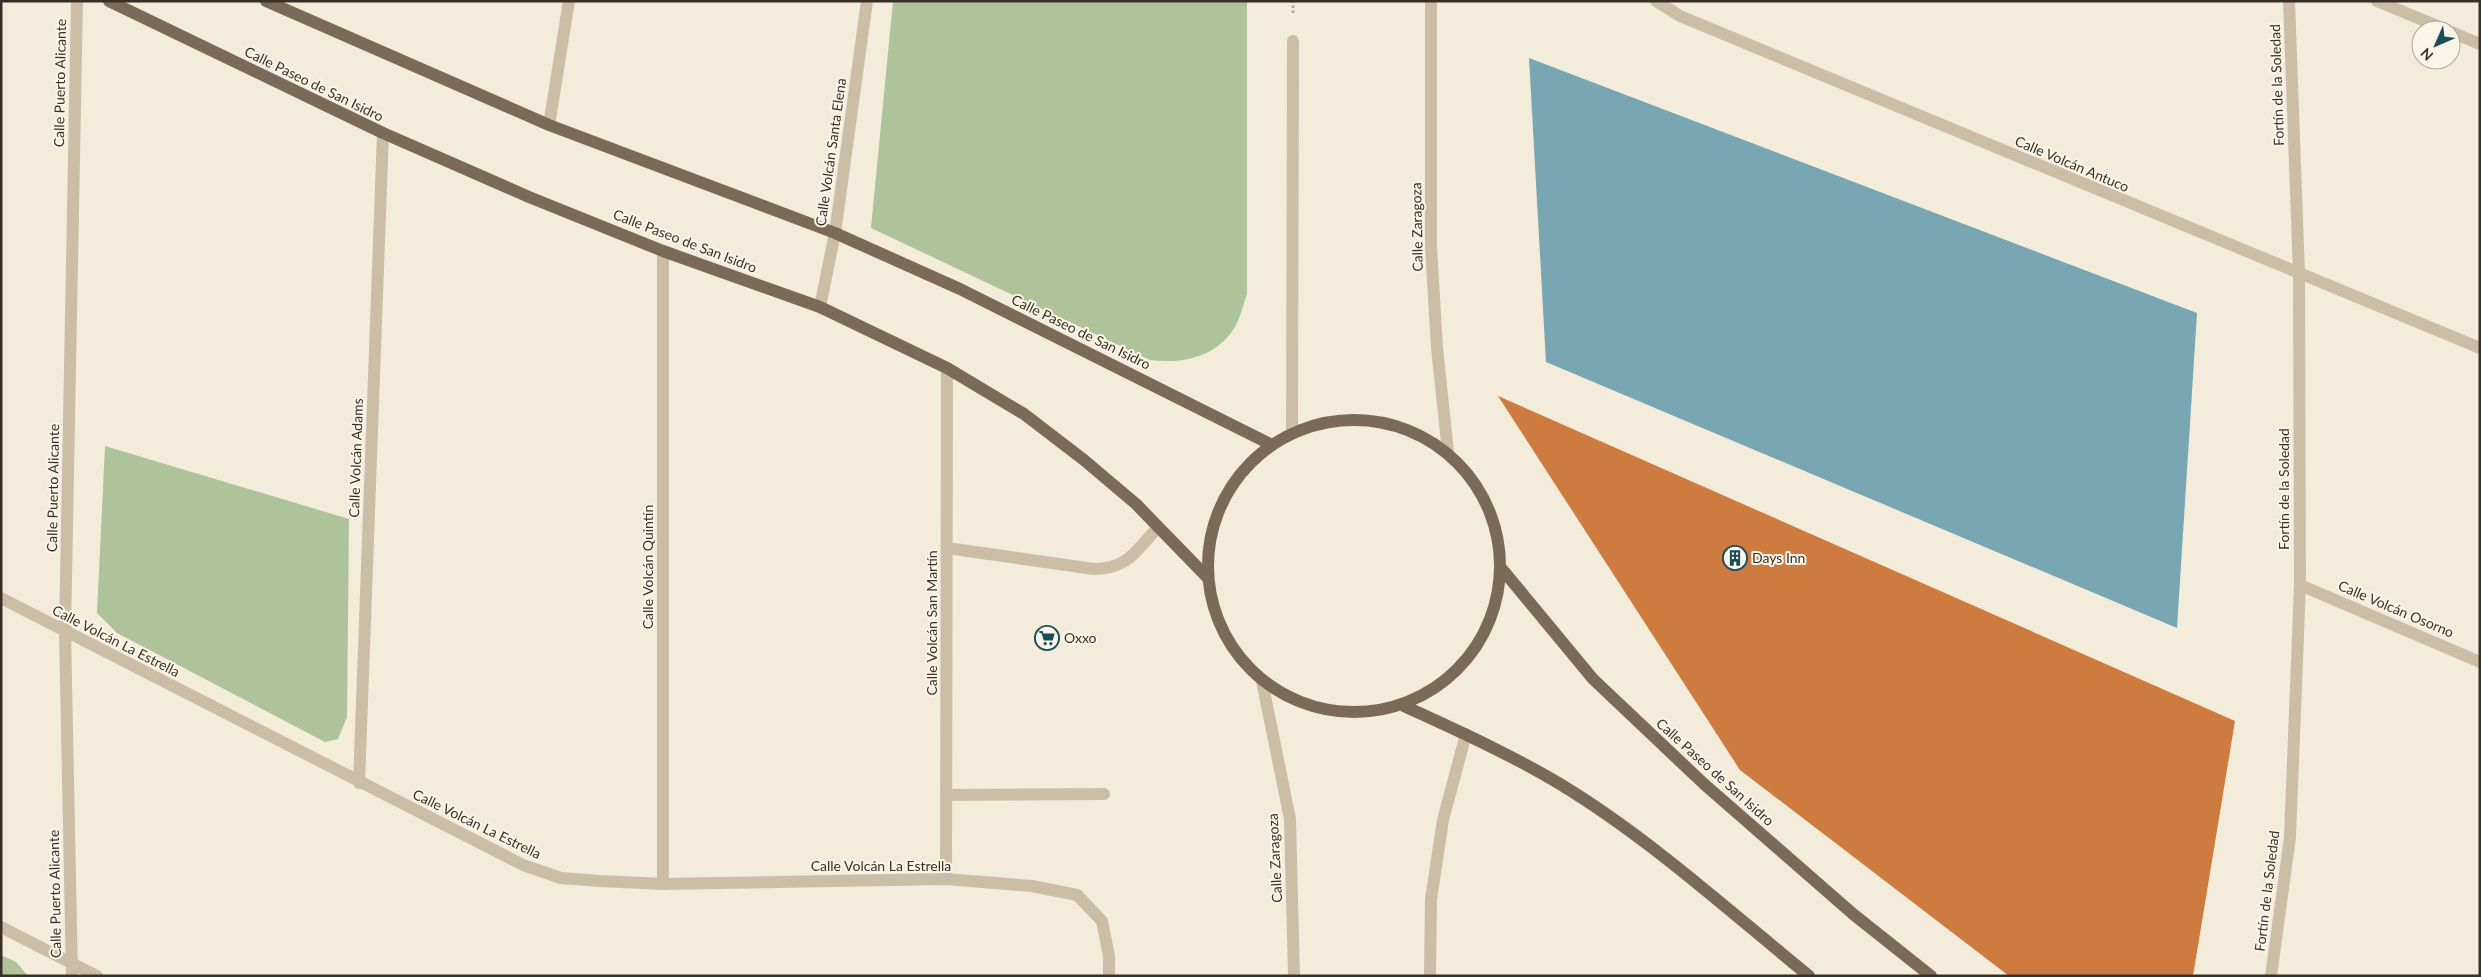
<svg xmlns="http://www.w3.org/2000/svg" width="2481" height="977" font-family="Lato,sans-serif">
  <rect width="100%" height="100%" fill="#f3ecdb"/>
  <!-- green -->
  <path fill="#aec39a" d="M893,1H1247V294C1243,305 1240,320 1233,330C1214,358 1181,364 1150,360L871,228Z
    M105,446L349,519L347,717L338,739L325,742L117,633L97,613Z
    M1,955L16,962L28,976H1Z"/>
  <!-- water -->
  <path fill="#78a6b2" d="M1529,58L2197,313L2177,628L1546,362Z"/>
  <!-- building -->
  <path fill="#cd7b3f" d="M1498,396L2235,721L2193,976H2009L1740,770Z"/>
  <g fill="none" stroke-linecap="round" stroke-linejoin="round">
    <!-- path -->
    <path stroke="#b8a990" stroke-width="3" stroke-dasharray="2.5 2.5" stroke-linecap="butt" d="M1293,13V1"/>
    <!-- minor -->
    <path stroke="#ccbea6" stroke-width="12" d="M1431,1V246L1437,348L1448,452
      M1656,1L1680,16L2480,348
      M2377,1L2447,30
      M2451,32L2480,44
      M549,125L569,1
      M663,251V884
      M820,307L835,233L867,1
      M1292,431L1293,41
      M947,548L1094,569C1128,569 1137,550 1158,527
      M2300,585L2480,662
      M1,598L523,865L561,878L600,881L663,884L946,879L1032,886L1077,895L1102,921L1109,956V976
      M1262,681L1290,819L1294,976
      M359,783L383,133
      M946,795L1104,794
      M946,879L947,368
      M1,927L97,976
      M72,976L65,631L77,1
      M1430,976L1431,899L1443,820L1466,734
      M2271,976L2290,837L2300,585L2299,274L2289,1"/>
    <!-- major -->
    <path stroke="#7b6a58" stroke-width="12" d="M109,1L383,133L529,197L663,251L820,307L947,368L1024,414L1084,460L1136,504L1207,577
      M266,1L549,125L835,233L960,289L1270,444
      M1208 566a146 146 0 1 1 292 0a146 146 0 1 1-292 0Z
      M1502,569L1593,679L1704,784L1853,914L1931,976
      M1404,706C1456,730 1510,754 1560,784C1649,838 1728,910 1809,976"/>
  </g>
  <!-- icons -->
  <defs>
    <symbol id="building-ring" viewBox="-11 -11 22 22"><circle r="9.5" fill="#fbf5e8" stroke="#1a4c5c" stroke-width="1.5"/><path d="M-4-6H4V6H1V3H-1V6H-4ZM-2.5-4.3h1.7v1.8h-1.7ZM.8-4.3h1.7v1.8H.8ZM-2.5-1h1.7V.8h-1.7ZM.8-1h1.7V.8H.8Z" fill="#1a4c5c"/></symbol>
    <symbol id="supermarket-ring" viewBox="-11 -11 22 22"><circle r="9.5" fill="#fbf5e8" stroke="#1a4c5c" stroke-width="1.5"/><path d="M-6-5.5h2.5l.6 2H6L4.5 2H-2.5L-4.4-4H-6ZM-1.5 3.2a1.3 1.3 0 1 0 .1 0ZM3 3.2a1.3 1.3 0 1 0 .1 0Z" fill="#1a4c5c"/></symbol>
  </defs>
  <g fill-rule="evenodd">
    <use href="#building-ring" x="1721" y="544" width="28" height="28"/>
    <use href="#supermarket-ring" x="1033" y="624" width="28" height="28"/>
  </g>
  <g text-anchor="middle" stroke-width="4" stroke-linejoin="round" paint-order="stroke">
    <!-- street labels -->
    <g font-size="14" fill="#383027" stroke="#fbf5e8">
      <text transform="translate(60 83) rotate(-89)" y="5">Calle Puerto Alicante</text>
      <text transform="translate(314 84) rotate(26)" y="5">Calle Paseo de San Isidro</text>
      <text transform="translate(2277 85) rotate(-92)" y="5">Fortín de la Soledad</text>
      <text transform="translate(831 152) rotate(-82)" y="5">Calle Volcán Santa Elena</text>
      <text transform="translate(2072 164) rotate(23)" y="5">Calle Volcán Antuco</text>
      <text transform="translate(1417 227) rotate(-91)" y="5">Calle Zaragoza</text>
      <text transform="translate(685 241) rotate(21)" y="5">Calle Paseo de San Isidro</text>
      <text transform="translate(1081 332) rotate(26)" y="5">Calle Paseo de San Isidro</text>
      <text transform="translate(356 458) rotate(-88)" y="5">Calle Volcán Adams</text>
      <text transform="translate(53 488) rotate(-89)" y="5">Calle Puerto Alicante</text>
      <text transform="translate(2284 489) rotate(-90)" y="5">Fortín de la Soledad</text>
      <text transform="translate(648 567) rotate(-90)" y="5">Calle Volcán Quintín</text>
      <text transform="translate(2396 609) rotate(23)" y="5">Calle Volcán Osorno</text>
      <text transform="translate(932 623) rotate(-90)" y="5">Calle Volcán San Martín</text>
      <text transform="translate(116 641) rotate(27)" y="5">Calle Volcán La Estrella</text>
      <text transform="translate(1715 772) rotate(42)" y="5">Calle Paseo de San Isidro</text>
      <text transform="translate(477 824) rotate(26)" y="5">Calle Volcán La Estrella</text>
      <text transform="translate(1275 858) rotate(-93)" y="5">Calle Zaragoza</text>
      <text x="881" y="871">Calle Volcán La Estrella</text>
      <text transform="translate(2267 891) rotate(-83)" y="5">Fortín de la Soledad</text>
      <text transform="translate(55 894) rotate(-91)" y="5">Calle Puerto Alicante</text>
    </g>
    <!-- poi labels -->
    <g font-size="14" fill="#383027" stroke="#fbf5e8" text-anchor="start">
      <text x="1752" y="563">Days Inn</text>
      <text x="1064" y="643">Oxxo</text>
    </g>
  </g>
  <!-- border -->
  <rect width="2481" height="977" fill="none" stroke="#383027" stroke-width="5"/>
  <!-- north arrow -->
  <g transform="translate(2436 45) rotate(225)"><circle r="24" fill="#fbf5e8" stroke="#ada69b"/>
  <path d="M0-4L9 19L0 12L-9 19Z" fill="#1a4c5c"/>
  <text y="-8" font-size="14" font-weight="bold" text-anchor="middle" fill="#383027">N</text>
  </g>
</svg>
